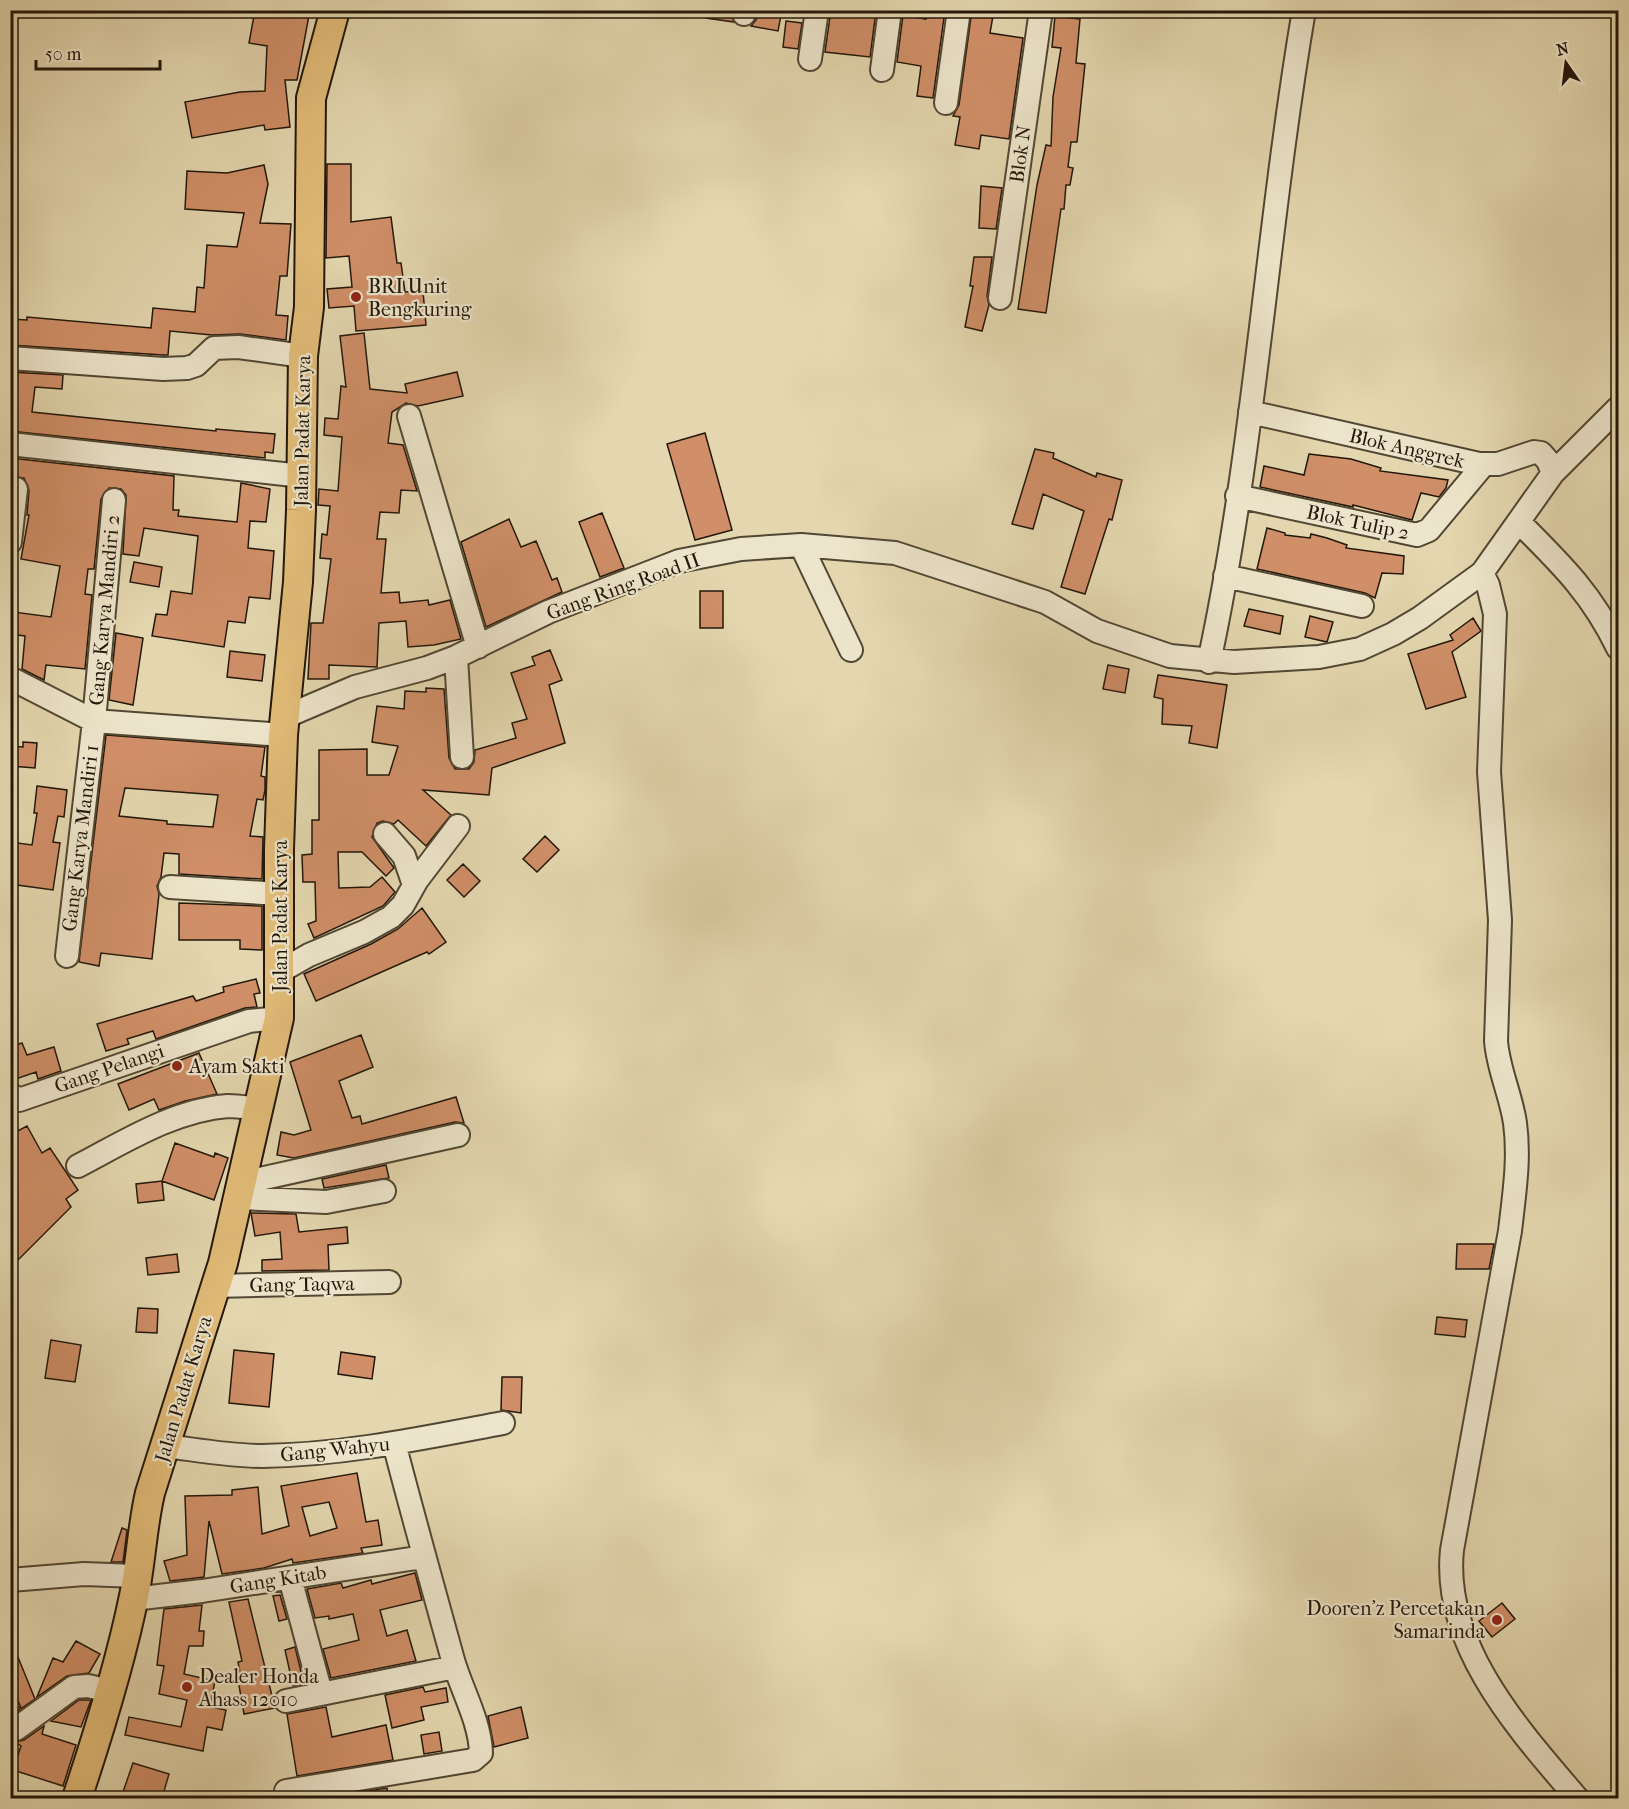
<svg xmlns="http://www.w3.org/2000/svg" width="1629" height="1809" font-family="'IM FELL French Canon',serif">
  <rect width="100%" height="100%" fill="#e4d7af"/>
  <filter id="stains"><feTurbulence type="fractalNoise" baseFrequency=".00333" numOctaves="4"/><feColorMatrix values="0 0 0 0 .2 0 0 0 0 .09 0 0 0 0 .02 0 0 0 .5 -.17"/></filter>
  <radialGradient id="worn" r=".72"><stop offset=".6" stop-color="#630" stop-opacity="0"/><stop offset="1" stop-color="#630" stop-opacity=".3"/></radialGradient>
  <!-- building -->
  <path fill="#d08f68" stroke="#22170a" stroke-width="1.5" fill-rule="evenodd" d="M255,10H310L297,80H285L290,127L265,130L264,125L192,138L185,102L240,92L265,91L267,46L249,43Z
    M707,10H730L734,22L706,18Z
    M758,10H782L778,31L751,26L756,20Z
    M831,10L876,11L870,57L825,52Z
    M927,10H945L933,98L917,96L921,66L897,62L903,15L926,19Z
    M972,10H994L990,33L1023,38L1009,139L981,135L979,149L955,145L960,117L953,116L959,105Z
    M1055,16L1080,19L1076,63L1085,64L1077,142H1071L1068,167L1073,168L1070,185H1066L1064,209H1061L1046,313L1018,309L1037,185L1046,145L1051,146L1053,97L1061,48L1052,47Z
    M786,21L802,23L798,49L783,47Z
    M327,164H351V222L391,217L397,263H401L405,292L423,291L426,325L356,331L354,306L329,308L327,289L352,287L349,256L326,258Z
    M264,165L268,184L260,223L291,224L287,276H280L276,315L288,316L286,340L240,334L212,335L170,331L168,355H163L10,345V319L27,320V317L151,328L153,308L195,312L197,287L204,288L207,245L237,247L244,213L185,209L187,171L227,173Z
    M981,186L1002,188L996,229L979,228Z
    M974,257H992L987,296L989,305L982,331L965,327L973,286H970Z
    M364,333L370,389L407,393L405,384L457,372L463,396L418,406L406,403L392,412L388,443L403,445L417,491L401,490L399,513L380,512L377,539H386L381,593L399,592L400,603L428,600L429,605L450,600L461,639L434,645L408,647L406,621L379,623L377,667L329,665V679H308L311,623H323L331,559L320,558L322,534L327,535L330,506L318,505L319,489L338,491L342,437L324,435L325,418L338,419L341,386L346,387L340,336Z
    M10,372L63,375L62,389L35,387L32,412L216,431V429L275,434L273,453L265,452V458L10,431Z
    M705,433L732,530L695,540L667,444Z
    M1035,449L1054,453L1053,458L1096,477L1097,473L1122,480L1112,520L1109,519L1085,594L1061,587L1084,511L1043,494L1033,529L1012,524Z
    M1309,454L1351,459L1381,468L1380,471L1448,480L1446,488L1439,497L1421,493L1412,520L1353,505V507L1260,487L1264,466L1304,475Z
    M10,458L174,476L173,510H179L178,516L237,522L241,483L270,489L266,522L250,521L248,548L274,551L270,599L249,597L245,623L228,621L224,647L152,636L156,614L167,615L171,591L192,594L198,536L144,528L139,556L123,554L126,495L121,489L109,488L101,499L94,569H88L85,594L92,595L85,669L46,665L44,680L22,669L25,636L10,634L14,612L51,617L60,566L21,559L29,515H27L29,490L24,478L10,477Z
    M602,513L624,568L600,577L579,522Z
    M509,519L521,547L536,541L552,580L557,578L562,592L486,627L461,542Z
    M1267,528L1285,533V535L1310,538L1311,534L1327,538L1347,545L1346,548L1404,556L1403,574L1382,573L1375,598L1365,593L1257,569Z
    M134,562L162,567L159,587L130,582Z
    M700,591H723V628H700Z
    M1249,609L1283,616L1280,634L1244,626Z
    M1310,616L1333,622L1327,642L1305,637Z
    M1473,618L1481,631L1452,652L1466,697L1426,709L1408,654L1453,640L1450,635Z
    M116,633L143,638L133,705L109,700Z
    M550,650L562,680L549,685L565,743L492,768L489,795L423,790L451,815L426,846L398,820L394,824L383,821L377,823L372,837L394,868L386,876L362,852H338L339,888L370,887L382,877L395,892L383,906L314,938L308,924L316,921L315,882H303L302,855L312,854V820H319V750L367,749V775H389L398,746L372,742L377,706L404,709L405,691L426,692V688L444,689L449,758L455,769H469L474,762L475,750L516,738L512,723L527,719L511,673L535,665L532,657Z
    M230,651L265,655L262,681L227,677Z
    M1108,665L1129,669L1125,693L1103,689Z
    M1158,675L1227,685L1217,748L1189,743L1192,726L1162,724L1163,699L1154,697Z
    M106,735L265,747L261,776L265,777V790L263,800L257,799L250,836L263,837L262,879L179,874V854L164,853L161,877L157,886L159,894L152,959L101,953L99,966L79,962ZM125,788L218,795L213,827L167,824V821L119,816Z
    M23,742L37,743L35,768L10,766V746L23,747Z
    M37,786L67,790L64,817L58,816L53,842L60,843L53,890L10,884V842L32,845L37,813H34Z
    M545,836L559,850L537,872L523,859Z
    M463,864L480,881L464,897L447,880Z
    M179,903L262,906V950L240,949V940H179Z
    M422,908L446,942L429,954L427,952L316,1001L304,974L371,944L398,929Z
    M256,979L260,993L254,994L257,1007L245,1008L156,1039L153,1031L127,1039L129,1044L106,1051L97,1024L193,996L196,1001L224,992L223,987Z
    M361,1035L373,1067L339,1081L352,1118L360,1116L362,1124L456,1097L464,1123L455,1122L294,1158L277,1155L281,1132L294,1135L311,1130L290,1062Z
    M22,1043L27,1055L54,1047L61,1071L38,1079L36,1072L10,1081V1047Z
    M199,1053L217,1094L185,1101L159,1110L154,1099L129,1110L118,1084Z
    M27,1126L42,1153L50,1148L78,1190L66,1199L71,1207L10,1268V1135Z
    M175,1143L214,1157L215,1153L228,1158L214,1200L162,1181Z
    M386,1165L389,1178L324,1188L322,1179Z
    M162,1181L164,1200L138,1203L136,1184Z
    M251,1213L296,1214L299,1232L347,1227L348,1243L328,1245L329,1270L262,1271V1260L282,1259L280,1232L255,1236Z
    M1457,1244H1494L1489,1269H1456Z
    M177,1254L179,1272L148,1275L146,1258Z
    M138,1308L158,1309L157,1333L136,1332Z
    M1437,1317L1467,1320L1465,1337L1435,1334Z
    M51,1340L81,1345L75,1382L45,1378Z
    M234,1350L274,1354L269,1407L229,1403Z
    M341,1352L375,1357L372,1379L338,1374Z
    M502,1377H522L521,1413L501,1410Z
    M357,1473L366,1522L378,1520L382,1545L361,1548L363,1553L293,1563L292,1559L264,1568L222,1574L209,1521L204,1577L170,1581L164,1561L187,1555L185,1496L232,1495V1490L258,1487L262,1534L289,1526L281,1486ZM329,1502L337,1528L310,1536L302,1507Z
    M122,1528L127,1530L123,1562H111Z
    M415,1573L422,1600L380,1610L387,1636L407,1630L416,1661L331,1678L323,1649L359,1640L353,1614L329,1619V1616L315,1618L307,1589L341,1583L343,1588L371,1580L372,1584Z
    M280,1595L287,1619L279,1621L273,1596Z
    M248,1599L275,1708L244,1714L237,1674L240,1673L238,1662L242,1661L229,1602Z
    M1502,1603L1515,1619L1492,1637L1479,1621Z
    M202,1605L199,1631H204L203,1646H189L184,1674L215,1681L210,1707L226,1710L222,1730L207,1727L203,1751L125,1735L129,1717L181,1727L187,1700L159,1694L164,1666L157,1665L164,1609Z
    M11,1640L35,1699L10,1716V1705L21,1708L10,1682Z
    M76,1641L100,1654L89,1673L67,1676L37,1697L53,1658L63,1662Z
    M295,1647L304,1684L293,1686L285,1650Z
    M423,1687L425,1692L446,1688L448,1702L421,1707L424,1720L392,1728L385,1695Z
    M79,1700H91L81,1727L51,1721Z
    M326,1707L332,1737L386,1725L393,1760L297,1776L287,1714Z
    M521,1707L528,1738L494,1747L488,1716Z
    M44,1726L42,1734L76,1745L63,1786L13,1770L21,1746L15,1742L24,1740Z
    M439,1732L442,1751L424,1754L421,1735Z
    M133,1763L169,1774L162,1798H143L123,1792Z
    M387,1788L388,1798H323Z"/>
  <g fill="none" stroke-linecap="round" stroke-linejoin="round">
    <defs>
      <path id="minor" d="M744,14V10
        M810,59L817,10
        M882,70L890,10
        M946,103L959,10
        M1000,298L1041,10
        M10,358L163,369L187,368L196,365L214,348L238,347L303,356
        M1250,412L1479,464H1498L1534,452L1541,453L1548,461L1553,473
        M409,416L478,647
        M10,444L302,476
        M1237,496L1417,535L1429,530L1484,464
        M1520,523C1562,565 1592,594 1618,648
        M10,542L16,489
        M801,545L851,650
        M1482,573L1488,585L1495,614L1489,772L1500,920L1496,1041C1498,1069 1511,1095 1515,1123C1520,1159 1514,1195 1510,1231L1452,1550C1442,1646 1519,1730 1577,1798
        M1225,576L1362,606
        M456,657L462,757
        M1209,662C1255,447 1267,227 1304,10
        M10,678L94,721L283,735
        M287,716L355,687L427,668L456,657L548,612L679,561L741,549L801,545L895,553L1045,602L1097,631L1170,656L1234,662L1319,657L1360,649L1393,634L1420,618L1482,573L1553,473L1618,408
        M385,834L404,856L414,885
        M170,887L279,894
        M67,956L94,721L114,500
        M281,971L309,955L364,932L391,917L403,905L417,880L458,826
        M10,1094L19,1100L249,1021L279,1018
        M78,1166C124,1142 174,1110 228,1106C238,1106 250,1108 260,1109
        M242,1183L458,1135
        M239,1198L326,1202L384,1191
        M215,1286L389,1282
        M166,1446C198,1450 230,1456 262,1456C343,1455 423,1438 503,1423
        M290,1578L321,1693
        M10,1580L84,1574L137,1576
        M133,1599L202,1591L423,1557
        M286,1701L455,1667
        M16,1729L74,1687L88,1686L110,1691
        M286,1791L473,1760L481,1753C480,1721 462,1691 453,1660C433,1588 413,1516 394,1443"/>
      <path id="major" d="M77,1798C99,1732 120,1665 134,1596C141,1562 142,1527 150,1493L223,1263L279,1018V849L283,735L298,582L301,510L303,356L309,307L311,98L335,10"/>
    </defs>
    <!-- minor casing -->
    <use href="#minor" stroke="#524733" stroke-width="26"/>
    <!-- major casing -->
    <use href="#major" stroke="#22170a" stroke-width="32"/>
    <!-- minor -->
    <use href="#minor" stroke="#ede5cb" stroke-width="22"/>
    <!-- major -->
    <use href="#major" stroke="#e2bc78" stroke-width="28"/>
  </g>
  <!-- markers -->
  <g fill="#8f2418" stroke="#ede5cb" stroke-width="2">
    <circle cx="356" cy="297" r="6"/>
    <circle cx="177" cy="1066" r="6"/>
    <circle cx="1497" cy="1620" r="6"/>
    <circle cx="187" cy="1687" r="6"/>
  </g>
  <g text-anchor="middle" stroke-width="4.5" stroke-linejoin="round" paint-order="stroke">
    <!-- street labels -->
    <g font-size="20" fill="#22170a" stroke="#ede5cb">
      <text transform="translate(1020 154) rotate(-82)" y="7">Blok N</text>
      <text transform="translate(302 431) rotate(-89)" y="7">Jalan Padat Karya</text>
      <text transform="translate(1407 448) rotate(13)" y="7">Blok Anggrek</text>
      <text transform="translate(1358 522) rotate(12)" y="7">Blok Tulip 2</text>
      <text transform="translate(623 586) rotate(-20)" y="7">Gang Ring Road II</text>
      <text transform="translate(104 610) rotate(-85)" y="7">Gang Karya Mandiri 2</text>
      <text transform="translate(80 838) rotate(-83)" y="7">Gang Karya Mandiri 1</text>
      <text transform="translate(280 916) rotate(-90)" y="7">Jalan Padat Karya</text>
      <text transform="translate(109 1068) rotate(-19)" y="7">Gang Pelangi</text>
      <text transform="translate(302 1284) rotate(-1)" y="7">Gang Taqwa</text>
      <text transform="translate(183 1389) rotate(-73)" y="7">Jalan Padat Karya</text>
      <text transform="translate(335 1449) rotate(-6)" y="7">Gang Wahyu</text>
      <text transform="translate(278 1579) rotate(-9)" y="7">Gang Kitab</text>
    </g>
    <!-- poi labels -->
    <g font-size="20" fill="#22170a" stroke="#ede5cb" text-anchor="start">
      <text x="368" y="293">BRI Unit<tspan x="368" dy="23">Bengkuring</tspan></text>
      <text x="189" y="1073">Ayam Sakti</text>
      <text x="1485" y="1615" text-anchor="end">Dooren'z Percetakan<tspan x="1485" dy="23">Samarinda</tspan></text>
      <text x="199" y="1683">Dealer Honda<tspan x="199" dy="23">Ahass 12010</tspan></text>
    </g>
  </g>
  <!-- margin -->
  <rect width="1629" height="1809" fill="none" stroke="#e4d7af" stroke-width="36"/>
  <rect x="12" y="12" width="1605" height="1785" fill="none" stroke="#22170a" stroke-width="3"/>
  <rect x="18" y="18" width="1593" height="1773" fill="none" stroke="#22170a" stroke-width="1.5"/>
  <!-- north arrow -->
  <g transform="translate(1566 63) rotate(346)" stroke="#ede5cb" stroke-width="4.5" paint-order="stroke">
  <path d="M0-4.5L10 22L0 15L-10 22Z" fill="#22170a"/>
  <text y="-9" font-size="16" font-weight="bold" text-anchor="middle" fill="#22170a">N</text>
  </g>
  <!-- scale -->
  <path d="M36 60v9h124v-9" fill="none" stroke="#22170a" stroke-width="3"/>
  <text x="45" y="60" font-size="18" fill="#22170a" stroke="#ede5cb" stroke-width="4.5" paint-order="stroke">50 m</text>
  <rect width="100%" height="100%" filter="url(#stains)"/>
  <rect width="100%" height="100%" fill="url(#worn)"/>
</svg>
